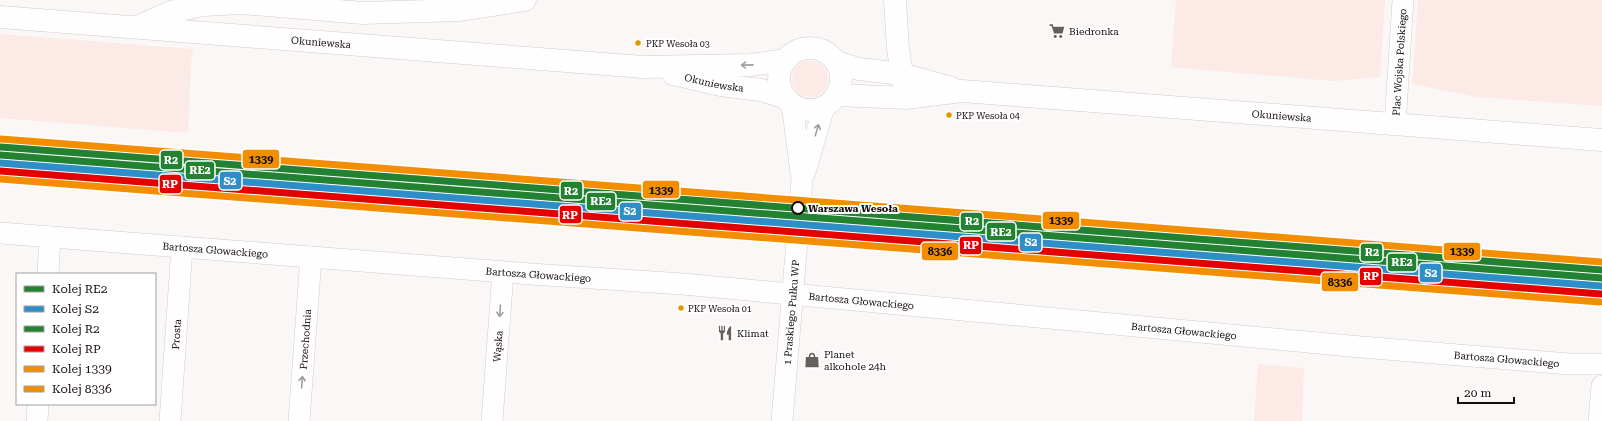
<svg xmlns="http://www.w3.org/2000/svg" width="1602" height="421" font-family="'Roboto Serif',serif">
  <rect width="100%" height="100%" fill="#faf7f6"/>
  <!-- green -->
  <path fill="#fbeae5" d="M1176,0H1385L1380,77L1334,81L1171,67Z
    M1418,0H1602V106L1477,97L1412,84Z
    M0,34L193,49L191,63L188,133L0,118Z
    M792 79a18 18 0 1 1 36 0a18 18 0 1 1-36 0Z
    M1258,364L1304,368L1302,421H1254Z"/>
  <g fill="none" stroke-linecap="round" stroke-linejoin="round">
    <defs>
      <g id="minor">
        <path id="s1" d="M1395,125L1403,0"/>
        <path d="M805,172L824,107"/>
        <path id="s2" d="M0,233L531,274L683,284L1361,347L1569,364H1602"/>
        <path d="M48,274L50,237"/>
        <path d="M37,421L38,404"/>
        <path id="s3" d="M170,421L182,247"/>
        <path id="s4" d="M299,421L311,257"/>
        <path id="s5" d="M492,421L503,272"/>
        <path id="s6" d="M782,421L802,180L792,104"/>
        <path d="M1599,421L1602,386"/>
      </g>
      <g id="major">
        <path d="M895,0L898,49L904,87"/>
        <path id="s7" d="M0,17L643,67L750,65L786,60"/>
        <path d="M139,26L171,12L203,5L241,3L363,13L460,10L525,0"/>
        <circle cx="810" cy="79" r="31"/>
        <path d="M836,62L859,69L902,74L952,88"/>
        <path id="s8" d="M673,74L721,85L761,90L786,98"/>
        <path id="s9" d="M837,95L906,98L962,91L1602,140"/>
      </g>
    </defs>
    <!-- minor casing -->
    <use href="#minor" stroke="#d2cdcb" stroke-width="22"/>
    <!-- major casing -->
    <use href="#major" stroke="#d2cdcb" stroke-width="23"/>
    <!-- minor -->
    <use href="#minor" stroke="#fefefe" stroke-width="21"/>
    <!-- major -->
    <use href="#major" stroke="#fefefe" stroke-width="22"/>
    <defs>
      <path id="rail-1" d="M0,155L1602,278"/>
      <path id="rail-2" d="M0,163L1601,286"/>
      <path id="rail-3" d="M1,147L1602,270"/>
      <path id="rail-4" d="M0,171L1601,294"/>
      <path id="rail-5" d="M1,139L1602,262"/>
      <path id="rail-6" d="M0,179L1600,302"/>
    </defs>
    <!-- rail-1 casing -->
    <use href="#rail-1" stroke="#fff" stroke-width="10"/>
    <!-- rail-2 casing -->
    <use href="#rail-2" stroke="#fff" stroke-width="10"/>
    <!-- rail-3 casing -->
    <use href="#rail-3" stroke="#fff" stroke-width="10"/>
    <!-- rail-4 casing -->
    <use href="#rail-4" stroke="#fff" stroke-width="10"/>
    <!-- rail-5 casing -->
    <use href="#rail-5" stroke="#fff" stroke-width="10"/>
    <!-- rail-6 casing -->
    <use href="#rail-6" stroke="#fff" stroke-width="10"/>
    <!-- rail-1 -->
    <use href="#rail-1" stroke="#238132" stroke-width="7"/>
    <!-- rail-2 -->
    <use href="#rail-2" stroke="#2e8ec7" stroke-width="7"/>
    <!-- rail-3 -->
    <use href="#rail-3" stroke="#238132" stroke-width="7"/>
    <!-- rail-4 -->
    <use href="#rail-4" stroke="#e50000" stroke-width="7"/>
    <!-- rail-5 -->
    <use href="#rail-5" stroke="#f38e01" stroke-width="7"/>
    <!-- rail-6 -->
    <use href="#rail-6" stroke="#f38e01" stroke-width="7"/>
  </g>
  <!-- one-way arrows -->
  <defs><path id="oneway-shaft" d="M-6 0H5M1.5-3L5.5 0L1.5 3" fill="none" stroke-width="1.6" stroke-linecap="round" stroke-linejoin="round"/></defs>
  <g stroke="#a19e9d">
    <use href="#oneway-shaft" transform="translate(747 65) rotate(179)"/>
    <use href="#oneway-shaft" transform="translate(817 130) rotate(-73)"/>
    <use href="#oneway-shaft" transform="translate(500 311) rotate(94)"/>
    <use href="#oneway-shaft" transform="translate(302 382) rotate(-86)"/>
  </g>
  <!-- icons -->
  <defs>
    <symbol id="supermarket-bare" viewBox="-9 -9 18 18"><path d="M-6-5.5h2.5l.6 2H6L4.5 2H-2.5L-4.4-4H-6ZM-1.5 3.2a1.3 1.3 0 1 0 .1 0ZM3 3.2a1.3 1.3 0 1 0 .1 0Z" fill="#66605d" stroke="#fff" stroke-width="2.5" paint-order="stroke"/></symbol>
    <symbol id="restaurant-bare" viewBox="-9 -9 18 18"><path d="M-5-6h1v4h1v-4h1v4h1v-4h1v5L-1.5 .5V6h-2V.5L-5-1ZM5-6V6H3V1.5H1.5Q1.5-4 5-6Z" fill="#66605d" stroke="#fff" stroke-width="2.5" paint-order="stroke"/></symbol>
    <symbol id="shop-bare" viewBox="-9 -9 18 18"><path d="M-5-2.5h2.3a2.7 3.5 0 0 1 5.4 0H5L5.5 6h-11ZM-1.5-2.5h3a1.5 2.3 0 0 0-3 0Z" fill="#66605d" stroke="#fff" stroke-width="2.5" paint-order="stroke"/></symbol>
  </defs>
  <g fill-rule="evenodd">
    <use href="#supermarket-bare" x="1046" y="20" width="22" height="22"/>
    <use href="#restaurant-bare" x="714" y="322" width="22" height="22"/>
    <use href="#shop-bare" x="801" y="349" width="22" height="22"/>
  </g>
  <!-- markers -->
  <g fill="#e09701" stroke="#fff" stroke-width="1.5">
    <circle cx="638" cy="43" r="3.5"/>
    <circle cx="949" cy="115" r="3.5"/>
    <circle cx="681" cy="308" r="3.5"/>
  </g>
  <circle fill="#fff" stroke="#160e0b" stroke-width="2" cx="798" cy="208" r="6"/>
  <g text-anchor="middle" stroke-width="4" stroke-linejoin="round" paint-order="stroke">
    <!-- bus labels -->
    <g font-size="9" fill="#160e0b" stroke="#fff" text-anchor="start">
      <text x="646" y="47">PKP Wesoła 03</text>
      <text x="956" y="119">PKP Wesoła 04</text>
      <text x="688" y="312">PKP Wesoła 01</text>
    </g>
    <!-- poi labels -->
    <g font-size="10" fill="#160e0b" stroke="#fff" text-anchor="start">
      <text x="1069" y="35">Biedronka</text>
      <text x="737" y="337">Klimat</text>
      <text x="824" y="358">Planet<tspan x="824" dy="12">alkohole 24h</tspan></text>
    </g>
    <!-- street labels -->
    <g font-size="10" fill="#160e0b" stroke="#fff">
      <text dy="4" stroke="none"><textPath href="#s7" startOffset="322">Okuniewska</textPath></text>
      <text dy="4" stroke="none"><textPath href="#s1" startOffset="63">Plac Wojska Polskiego</textPath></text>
      <text dy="4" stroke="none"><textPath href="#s8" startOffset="42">Okuniewska</textPath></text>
      <text dy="4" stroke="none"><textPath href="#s9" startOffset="446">Okuniewska</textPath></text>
      <text dy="4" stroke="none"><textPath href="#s2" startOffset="216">Bartosza Głowackiego</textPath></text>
      <text dy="4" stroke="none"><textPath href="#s2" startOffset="540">Bartosza Głowackiego</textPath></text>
      <text dy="4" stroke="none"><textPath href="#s2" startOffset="864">Bartosza Głowackiego</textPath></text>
      <text dy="4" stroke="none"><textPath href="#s6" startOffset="109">1 Praskiego Pułku WP</textPath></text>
      <text dy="4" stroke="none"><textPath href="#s2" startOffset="1188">Bartosza Głowackiego</textPath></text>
      <text dy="4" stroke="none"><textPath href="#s3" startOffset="87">Prosta</textPath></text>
      <text dy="4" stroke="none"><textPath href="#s4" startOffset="82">Przechodnia</textPath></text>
      <text dy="4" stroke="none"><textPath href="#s5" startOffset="75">Wąska</textPath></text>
      <text dy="4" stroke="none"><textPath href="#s2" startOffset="1512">Bartosza Głowackiego</textPath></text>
    </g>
    <!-- stop labels -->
    <g font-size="10" font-weight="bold" fill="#160e0b" stroke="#fff" text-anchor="start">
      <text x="808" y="212">Warszawa Wesoła</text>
    </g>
  </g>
  <g stroke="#fff" stroke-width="1.5">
    <rect x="242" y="149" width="38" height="20" rx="4" fill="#f38e01"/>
    <rect x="160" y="150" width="23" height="20" rx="4" fill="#238132"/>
    <rect x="185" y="161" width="30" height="19" rx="4" fill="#238132"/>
    <rect x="219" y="171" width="23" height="19" rx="4" fill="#2e8ec7"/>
    <rect x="159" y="174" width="23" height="20" rx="4" fill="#e50000"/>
    <rect x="642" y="180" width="38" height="19" rx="4" fill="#f38e01"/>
    <rect x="560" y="181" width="23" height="19" rx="4" fill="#238132"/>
    <rect x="586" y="192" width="30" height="19" rx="4" fill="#238132"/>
    <rect x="619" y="202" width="23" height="19" rx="4" fill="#2e8ec7"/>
    <rect x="559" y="205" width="23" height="19" rx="4" fill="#e50000"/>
    <rect x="1042" y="211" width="38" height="19" rx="4" fill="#f38e01"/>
    <rect x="960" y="212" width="23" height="19" rx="4" fill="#238132"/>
    <rect x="986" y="222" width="30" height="19" rx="4" fill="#238132"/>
    <rect x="1019" y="233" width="23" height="19" rx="4" fill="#2e8ec7"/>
    <rect x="959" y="236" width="23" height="19" rx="4" fill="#e50000"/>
    <rect x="1443" y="242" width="38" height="19" rx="4" fill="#f38e01"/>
    <rect x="921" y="242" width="38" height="19" rx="4" fill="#f38e01"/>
    <rect x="1360" y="243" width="23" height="19" rx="4" fill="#238132"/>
    <rect x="1387" y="253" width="30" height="19" rx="4" fill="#238132"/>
    <rect x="1419" y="263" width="23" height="20" rx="4" fill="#2e8ec7"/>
    <rect x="1359" y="267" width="23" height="19" rx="4" fill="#e50000"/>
    <rect x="1321" y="272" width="38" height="20" rx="4" fill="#f38e01"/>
  </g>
  <g font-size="11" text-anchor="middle" font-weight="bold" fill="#fff">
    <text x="171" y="164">R2</text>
    <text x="200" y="174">RE2</text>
    <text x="230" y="185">S2</text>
    <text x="170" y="188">RP</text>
    <text x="571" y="195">R2</text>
    <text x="601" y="205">RE2</text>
    <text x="630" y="215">S2</text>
    <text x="570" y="219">RP</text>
    <text x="972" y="225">R2</text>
    <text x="1001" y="236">RE2</text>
    <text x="1031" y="246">S2</text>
    <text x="971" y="249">RP</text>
    <text x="1372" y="256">R2</text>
    <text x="1402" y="266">RE2</text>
    <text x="1431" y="277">S2</text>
    <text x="1371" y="280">RP</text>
  </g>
  <g font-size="11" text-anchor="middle" font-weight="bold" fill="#111">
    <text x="261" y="163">1339</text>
    <text x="661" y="194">1339</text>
    <text x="1061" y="224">1339</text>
    <text x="1462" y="255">1339</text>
    <text x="940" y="255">8336</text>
    <text x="1340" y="286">8336</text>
  </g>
  <!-- legend -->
  <rect x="16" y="273" width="140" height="132" fill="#ffffff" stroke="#a29f9d"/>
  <rect x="24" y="286" width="20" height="6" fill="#238132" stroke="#a29f9d"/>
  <text x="52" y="293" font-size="12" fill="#160e0b">Kolej RE2</text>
  <rect x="24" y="306" width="20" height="6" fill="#2e8ec7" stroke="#a29f9d"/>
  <text x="52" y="313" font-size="12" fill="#160e0b">Kolej S2</text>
  <rect x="24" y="326" width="20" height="6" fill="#238132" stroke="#a29f9d"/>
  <text x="52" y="333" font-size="12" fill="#160e0b">Kolej R2</text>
  <rect x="24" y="346" width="20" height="6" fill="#e50000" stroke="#a29f9d"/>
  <text x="52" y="353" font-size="12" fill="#160e0b">Kolej RP</text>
  <rect x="24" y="366" width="20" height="6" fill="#f38e01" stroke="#a29f9d"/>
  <text x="52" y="373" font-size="12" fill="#160e0b">Kolej 1339</text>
  <rect x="24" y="386" width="20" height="6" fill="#f38e01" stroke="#a29f9d"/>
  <text x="52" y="393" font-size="12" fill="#160e0b">Kolej 8336</text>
  <!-- scale -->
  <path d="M1458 397v6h56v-6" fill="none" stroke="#160e0b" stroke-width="2"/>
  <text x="1464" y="397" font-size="12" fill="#160e0b" stroke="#ffffff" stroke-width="3" paint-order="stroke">20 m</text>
</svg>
